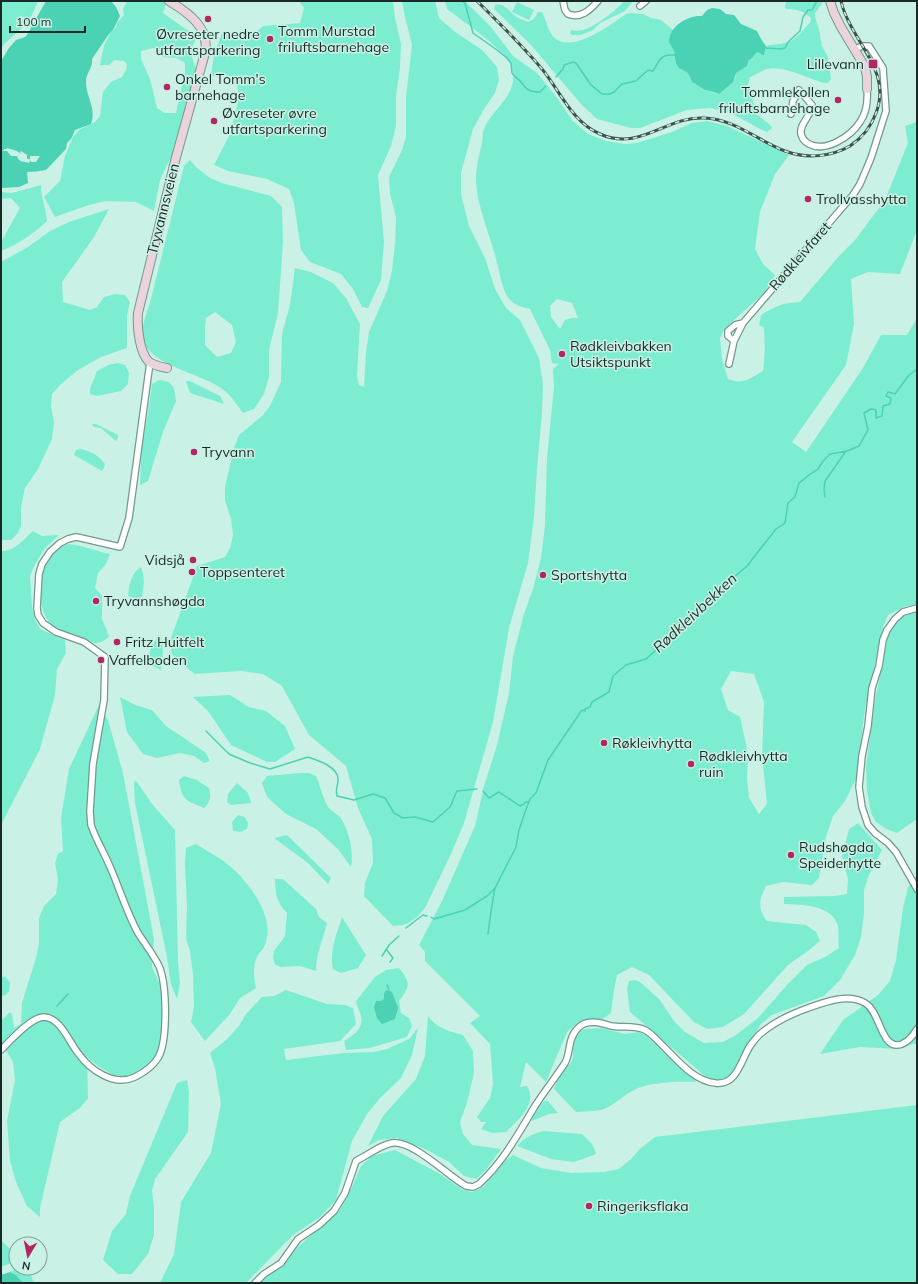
<svg xmlns="http://www.w3.org/2000/svg" width="918" height="1284" font-family="Mulish,sans-serif">
  <rect width="100%" height="100%" fill="#caf1e5"/>
  <!-- green -->
  <path fill="#7dedd1" fill-rule="evenodd" d="M1,1H38C34,11 30,21 22,28C14,36 8,39 1,48Z
    M127,1H162L166,3L163,13L197,37C190,50 190,54 196,68L172,155L160,180L154,211L136,202L105,201L86,206L55,217L44,197L60,181L65,156L73,137L79,130L95,122L100,116L103,92L111,82L122,77L126,70L127,64L124,61L115,60L109,65H100L104,46L110,33L116,28L117,23L124,15L123,9ZM153,48L160,51L163,57L177,58L185,63V72L176,113H165L157,108L150,79L141,59V51Z
    M299,1H393L395,18L401,44L400,68L396,96V126L391,146L378,175L384,242L381,280L368,308L362,307L353,289L341,274L310,262L301,250L294,203L289,189L267,179L228,171L214,165L231,132L239,97L237,85L229,76H211L214,55L222,33L238,40L251,37L263,26L300,23L304,8Z
    M402,1H435L439,18L454,31L482,50L497,67L499,80L495,93L484,109L473,129L461,173V194L469,226L485,258L495,289L506,308L520,320L539,358L543,384L542,413L537,469L534,517L528,563L509,628L493,722L464,823L451,854L425,908L417,917L408,923L403,925L393,926L364,896L365,883L373,863L372,839L358,808L346,766L309,735L282,686L263,674L241,671L195,674L179,662L171,653V638L197,566L225,557L230,548L233,535L231,519L225,500V487L234,448L239,435L262,416L270,406L281,382L282,334L290,305L295,268L311,272L333,283L346,298L360,324L357,376L359,385L364,387L366,352L369,332L387,291L392,271L395,244L396,217L390,194L389,177L402,150L406,137V97L412,45L405,17Z
    M445,1H465L491,27L513,56L537,73L558,99L572,120L588,134L606,141L625,144L637,143L672,132L692,123L707,121L727,126L789,155L775,174L760,212L755,249L763,264L775,275L764,293L725,328L720,338L722,359L728,379C742,385 750,379 763,371C765,357 765,343 764,328L759,325L761,315C776,306 782,303 800,302L839,256L855,240L885,200L908,143L905,126L916,122L917,120V230L900,274L868,272L851,279L854,324L846,365L792,442L806,452L863,368L881,335H907L917,318V604L904,607L888,615L883,627L865,709L856,779L845,801L833,816L826,837L819,878L812,885L783,882L766,886C759,900 757,908 767,921L806,925L816,932L820,941L808,951L788,965L744,1014L723,1027L707,1029L694,1022L649,975L632,967L617,975L614,990L611,1013L600,1021H590L578,1022L567,1032L546,1082L526,1062L520,1087L527,1086C538,1104 518,1120 506,1132L492,1133L481,1129L486,1122H481L477,1117L490,1098L493,1084L490,1044L470,1023L480,1016L425,961V952L419,945L442,901L475,826L484,786L497,745L509,693L513,656L524,614L533,589L541,558L545,526L547,458L554,387L553,369L559,364L552,363L550,350L530,309C521,307 512,304 507,296C502,288 498,265 495,255C489,233 476,202 476,179C476,167 479,156 482,143C483,139 482,133 484,129C493,107 519,96 512,68C508,51 462,21 447,9ZM557,299L572,303L578,318H572L565,320L560,329L551,317L550,306ZM731,671L754,674L764,702L762,755L767,804L759,814L749,798L747,779L748,753L740,717L728,710L721,689Z
    M624,1H633L625,11L600,23L593,30L581,35H572L570,33L571,30C576,31 581,31 586,29C597,25 617,10 624,1Z
    M786,1H824L815,13V17L819,29L822,46L828,57L831,79L828,83H824C809,79 783,65 767,69C761,71 755,75 750,77L748,85L752,93L753,101L757,114L771,126L772,128L767,132L760,129L729,112L710,108L687,110L640,128H631L597,119L581,104L531,45L494,9L495,5C504,3 507,9 513,14C517,18 523,20 528,22L534,19L538,12H542C546,19 547,28 552,35C569,57 610,25 626,14L631,13L643,14L651,18L661,20L673,30L669,38L674,50L676,64L679,68L688,73L692,82L695,84L705,90L719,94L735,78L736,73L744,68L748,64L749,60C753,58 754,53 758,52L761,55H764L766,46C787,42 790,46 805,28C808,24 811,23 811,18C804,11 796,9 787,9L785,8Z
    M517,2L534,10L529,20L512,12Z
    M190,160L197,168L210,178L222,183L271,196L282,207L283,242L278,313L269,350V377L264,394L254,409L243,413C237,405 232,397 225,391C205,374 153,367 144,342C140,329 146,315 150,303L184,166ZM215,312L232,325L236,342L231,353L217,357L205,345V327L206,318Z
    M41,185C41,198 46,208 47,221C33,234 19,244 1,251V242L20,208L11,198L1,199V192L12,193Z
    M109,209L94,237L62,282L63,302L90,310L97,307L104,297L115,294L125,295L130,302L127,315V348L101,357L78,370L60,385L52,394L51,406L54,422L52,439L38,469L25,488L21,507V526L18,533L11,540H1V262L28,247L50,231L69,222Z
    M118,363L125,365L129,373L128,384L121,391L97,396L90,394V389L97,371L108,365Z
    M159,380L169,382L174,388L176,401L163,432L148,481L140,485L142,446L148,413L152,384Z
    M186,381H190L220,396L224,404L190,393Z
    M92,424H96L118,435V438L116,441L101,428L94,427Z
    M81,449C92,452 98,455 105,464L104,468L102,471L74,455L76,450Z
    M33,531L42,536L59,535L45,548L34,566L30,576L32,607L34,617L40,629L65,640L66,653L57,669L55,695L40,749L1,825V551C14,552 24,539 33,531Z
    M67,544C82,545 95,551 110,554L106,564L98,573L95,588L102,596V619L109,636C106,640 101,643 96,643C88,642 56,629 51,624C37,611 38,575 48,560C53,553 59,548 67,544Z
    M141,567C145,577 144,586 142,596L139,599L133,598L128,596C129,585 131,573 141,567Z
    M917,611V819L897,833L886,829L876,822L871,813L867,791L866,766L875,701L889,631L901,617Z
    M161,635L163,652L161,670L150,665C148,652 150,644 161,635Z
    M230,695L249,707L266,711L285,726L295,749L275,762H267L231,745L208,711L193,697Z
    M120,697L135,705L152,710L166,726L206,753L210,761L204,763L194,756L180,753L157,758L143,754L127,732Z
    M99,705L108,720L123,773L154,939L152,967L162,989V1025L159,1046L152,1063L128,1077L113,1075L98,1066L87,1057L88,1098L81,1107L60,1122L40,1208V1217L27,1206L16,1182L10,1161L7,1121L15,1080L13,1062L1,1041V1024L2,1020L10,1012L12,1014L14,1028L21,1024L22,1003L36,958L39,943V918L44,906L56,894L58,880L55,863L58,854L63,851L61,818L69,769Z
    M300,773H309L316,776C320,786 323,798 328,807C331,811 337,814 340,817C349,830 354,852 351,867L338,849L316,829L286,814L267,797L262,783L267,776Z
    M184,776L197,780L209,788C211,796 211,802 204,808C186,800 182,801 179,780Z
    M135,781L137,782L152,804L175,830L178,961L180,984L177,999L171,984L167,957L135,803L134,784Z
    M237,783L248,793L251,803L231,805L227,802L228,794Z
    M238,815L245,817L248,823L247,829L240,832L233,831L232,822Z
    M858,823L882,850L869,875L864,890V914L861,937L855,955L840,980L824,996L772,1015L761,1024L743,1053L736,1070L726,1079H712L706,1077L630,1012L627,989L629,981L635,980L640,982L659,999L674,1021L685,1032L704,1043L723,1042L736,1035L758,1018L787,985L807,965L825,957L839,948C838,941 839,933 838,926C832,904 801,905 784,904V897L834,896L847,894L848,879L842,856L849,829Z
    M287,835L331,878L328,884L308,863L274,838Z
    M196,844C207,851 221,858 232,868C250,884 274,916 266,942C265,947 261,951 258,955C252,965 254,978 256,988L240,998L230,1014L205,1041L191,1022L194,1007L193,975L190,951L186,938L187,907L185,864L186,848Z
    M917,875V1043L897,1049L860,1047L820,1054L843,1020L878,995L890,981L896,960L903,908L908,887Z
    M275,879H283L316,909L319,917L327,923C323,939 316,955 316,971L300,966L280,967L275,964L273,958L274,951L285,936L287,913C277,903 275,893 275,879Z
    M342,917L366,955L358,968L341,973L333,969C329,952 337,933 342,917Z
    M399,968C411,983 410,987 399,1001L401,1013L409,1018L412,1026L407,1037L370,1048L346,1050L344,1041C353,1035 364,1029 361,1016C360,1011 357,1008 356,1001L375,977L386,970Z
    M5,976L10,983L9,991L5,996L1,995V978Z
    M286,990L327,1004L345,1005L353,1008L356,1024L340,1041L284,1049L286,1060L344,1053L374,1052L387,1049L409,1039L418,1028L412,1055L401,1078L380,1098L367,1114L352,1141L336,1200L320,1217L293,1235L246,1283H160L174,1254L181,1202L211,1153L221,1104L215,1068L210,1053L226,1040L239,1026L246,1014L262,997L274,996Z
    M428,1016C436,1028 449,1031 463,1035L473,1051L474,1073L467,1103L460,1122L463,1134L472,1145L501,1149L486,1170L476,1179L464,1176L449,1162L425,1149L397,1138L379,1140L368,1146L383,1116L416,1079L425,1056Z
    M601,1028L625,1034L639,1032L647,1036L664,1053L695,1079L696,1082C680,1081 653,1082 638,1088C624,1094 616,1104 604,1109C596,1112 584,1111 576,1112L554,1089L559,1076L570,1064L573,1058V1047L577,1035L584,1029Z
    M187,1080L189,1091L188,1132L155,1179L152,1191L154,1207V1235L148,1254L132,1274H118L103,1260L112,1231L126,1214L130,1196L177,1083Z
    M544,1101H548L558,1113L549,1114L532,1121V1117Z
    M917,1105V1283H259L278,1268L294,1250L340,1210L352,1187L361,1166L372,1156L395,1150L440,1174L463,1190L472,1192L483,1187L505,1161L513,1155L541,1168L571,1173L604,1172L619,1169L631,1159L640,1149L655,1137Z
    M543,1131L582,1134L592,1144L596,1153L594,1155L574,1162L551,1159L517,1146C524,1138 532,1134 543,1131Z
    M1,1240L16,1255V1261L1,1267Z
    M20,1268H25L31,1275L34,1283H23L16,1275L10,1272Z"/>
  <!-- water -->
  <path fill="#4bd1b3" fill-rule="evenodd" d="M46,1H111L116,7L120,16L113,30L109,34L92,59C93,67 87,72 86,80C85,96 97,107 91,124L75,130L71,139L67,143L66,149L46,170C40,171 33,172 27,172L28,183L19,187L1,188V61L9,48L16,40L25,37L27,35ZM7,148L17,151L21,154H22L20,153L21,151L27,155V159H30V156H40L36,162H31L30,160L29,163C24,161 19,163 17,156H11L7,151H1L3,150L4,151V149H7Z
    M712,8L720,9L726,14L734,15L741,24L757,31L761,39L766,46L764,55H762L758,52L756,53L752,58L749,60L747,66L736,73L733,82L719,94L714,92L705,90L692,82L688,73L679,68L676,64L674,51L669,42C669,26 688,15 702,16L707,10Z
    M387,990L392,992L398,1008L395,1019L382,1024L377,1018L374,1007L376,1001H381L384,999V993Z
    M10,1272L16,1275L23,1283H1V1275Z"/>
  <g fill="none" stroke-linecap="round" stroke-linejoin="round">
    <!-- stream -->
    <path stroke="#4bd1b3" stroke-width="1.5" d="M462,1L465,3L473,33L497,50L507,58L511,63L512,73C514,77 518,78 521,82C527,90 529,92 540,92L546,86
      M766,48L781,49L785,48L788,42L800,31L803,17L808,10H812L817,1
      M556,77L563,69L564,65L573,62L576,63L591,85L602,94H610L614,92L622,84L636,81L648,70L653,71C660,60 660,54 675,55
      M825,497L824,489L825,481L846,451
      M206,731L229,754L250,763L270,769L308,757C317,760 339,767 338,780C338,787 335,788 337,796L354,800L373,794L385,798L394,813L403,818L415,817L433,822L450,807L457,791L477,789
      M483,791L489,798L499,792L520,806L522,805L526,802H528
      M431,917L434,919L465,910L487,896L495,888L516,847L519,830L525,812L530,799L536,793L548,760L582,710L585,711V709L590,707L592,702L609,692L613,676L626,665L646,659L675,633L677,629L685,626C688,615 695,613 704,608L707,600L747,566L776,529L785,523L788,503L795,497L799,483L809,475L818,469L823,461L830,454L847,451L859,446L868,430L864,413L871,409L876,410V418L882,416L883,406L890,404L891,398L886,396L888,392L895,394L909,375L917,369
      M406,928L423,915L427,916
      M488,934C490,918 492,904 495,888
      M386,949L393,958L390,962
      M382,956L389,945L399,936
      M387,985L389,990
      M57,1006L68,994"/>
    <defs>
      <path id="street" d="M563,1L565,10L568,14C581,19 590,10 598,1
        M640,6L646,1
        M791,114L793,101L799,90L812,105C812,115 799,124 801,134C802,138 805,142 809,144C826,153 851,136 860,122C867,112 868,101 867,89
        M734,341L728,336V331L735,325L743,323
        M729,364L734,341L743,323L853,195L860,184L871,158L886,111L883,68L869,46H863L854,49
        M917,608L903,612L895,619L887,630L883,640L879,666L872,688L868,726L862,756L859,787L862,807L868,825L875,833L888,843L896,852L917,889
        M1,1050C10,1041 31,1017 44,1017C61,1018 69,1042 78,1053C90,1070 114,1087 135,1077C143,1073 153,1066 158,1058C168,1041 167,985 159,966C153,954 145,944 138,933C127,913 120,890 111,869C105,854 96,840 91,825L90,811L93,764L104,700L105,657L84,642L56,632L43,623L38,615L37,608L39,574L42,564L50,552L60,543L68,539L76,537L81,538L120,547L129,518L150,362
        M255,1283L264,1274L281,1263L298,1239L319,1225L334,1211L345,1193L356,1161C368,1155 380,1145 392,1143C413,1140 448,1176 466,1186L473,1187L479,1184C504,1161 518,1134 535,1106C544,1092 555,1078 565,1063C571,1053 567,1038 579,1027C588,1019 601,1023 611,1026C622,1028 635,1025 645,1030C651,1033 656,1039 661,1044C676,1058 693,1081 715,1083C737,1086 741,1060 750,1046C753,1042 756,1038 760,1034C774,1022 791,1014 808,1008C825,1002 848,993 865,1003C881,1012 881,1052 902,1044C909,1041 913,1036 917,1029"/>
      <path id="secondary" d="M830,1L834,13L841,27L865,67L867,77V89
        M167,368C161,367 154,365 149,362C139,352 137,326 138,313L175,161L205,53C210,28 189,13 169,1"/>
    </defs>
    <!-- street casing -->
    <use href="#street" stroke="#73988d" stroke-width="8"/>
    <!-- secondary casing -->
    <use href="#secondary" stroke="#73988d" stroke-width="10"/>
    <!-- street -->
    <use href="#street" stroke="#fff" stroke-width="5.5"/>
    <!-- secondary -->
    <use href="#secondary" stroke="#ebd3db" stroke-width="8"/>
    <defs>
      <path id="rail" d="M477,1C499,23 522,45 542,69C560,91 572,122 600,134C640,152 666,116 704,118C735,119 758,141 785,151C806,159 831,157 850,146C862,138 871,127 876,113C893,69 850,41 841,1"/>
    </defs>
    <!-- rail casing -->
    <use href="#rail" stroke="#3e524c" stroke-width="3"/>
    <!-- rail -->
    <use href="#rail" stroke="#caf1e5" stroke-width="1.5" stroke-dasharray="4.5" stroke-linecap="butt"/>
  </g>
  <!-- markers -->
  <g fill="#b12663" stroke="#caf1e5" stroke-width="1.5">
    <circle cx="208" cy="19" r="4"/>
    <circle cx="270" cy="39" r="4"/>
    <rect x="868" y="59" width="10" height="10" rx="2"/>
    <circle cx="167" cy="87" r="4"/>
    <circle cx="838" cy="100" r="4"/>
    <circle cx="214" cy="121" r="4"/>
    <circle cx="808" cy="199" r="4"/>
    <circle cx="562" cy="354" r="4"/>
    <circle cx="194" cy="452" r="4"/>
    <circle cx="193" cy="560" r="4"/>
    <circle cx="192" cy="572" r="4"/>
    <circle cx="543" cy="575" r="4"/>
    <circle cx="96" cy="601" r="4"/>
    <circle cx="117" cy="642" r="4"/>
    <circle cx="101" cy="660" r="4"/>
    <circle cx="604" cy="743" r="4"/>
    <circle cx="691" cy="764" r="4"/>
    <circle cx="791" cy="855" r="4"/>
    <circle cx="589" cy="1206" r="4"/>
  </g>
  <g text-anchor="middle" stroke-width="3" stroke-linejoin="round" paint-order="stroke">
    <!-- poi labels -->
    <g font-size="14" fill="#1a2925" stroke="#caf1e5" text-anchor="start">
      <text x="278" y="36">Tomm Murstad<tspan x="278" dy="16">friluftsbarnehage</tspan></text>
      <text x="208" y="39" text-anchor="middle">Øvreseter nedre<tspan x="208" dy="16">utfartsparkering</tspan></text>
      <text x="864" y="69" text-anchor="end">Lillevann</text>
      <text x="175" y="84">Onkel Tomm's<tspan x="175" dy="16">barnehage</tspan></text>
      <text x="830" y="97" text-anchor="end">Tommlekollen<tspan x="830" dy="16">friluftsbarnehage</tspan></text>
      <text x="222" y="118">Øvreseter øvre<tspan x="222" dy="16">utfartsparkering</tspan></text>
      <text x="816" y="204">Trollvasshytta</text>
      <text x="570" y="351">Rødkleivbakken<tspan x="570" dy="16">Utsiktspunkt</tspan></text>
      <text x="202" y="457">Tryvann</text>
      <text x="185" y="565" text-anchor="end">Vidsjå</text>
      <text x="200" y="577">Toppsenteret</text>
      <text x="551" y="580">Sportshytta</text>
      <text x="104" y="606">Tryvannshøgda</text>
      <text x="125" y="647">Fritz Huitfelt</text>
      <text x="109" y="665">Vaffelboden</text>
      <text x="612" y="748">Røkleivhytta</text>
      <text x="699" y="761">Rødkleivhytta<tspan x="699" dy="16">ruin</tspan></text>
      <text x="799" y="852">Rudshøgda<tspan x="799" dy="16">Speiderhytte</tspan></text>
      <text x="597" y="1211">Ringeriksflaka</text>
    </g>
    <!-- street labels -->
    <g font-size="14" fill="#1a2925" stroke="#caf1e5">
      <text transform="translate(163 209) rotate(-76)" y="5">Tryvannsveien</text>
      <text transform="translate(800 256) rotate(-49)" y="5">Rødkleivfaret</text>
    </g>
    <!-- water labels -->
    <g font-size="15" font-style="italic" fill="#1a302a" stroke="#caf1e5">
      <text transform="translate(695 613) rotate(-43)" y="5">Rødkleivbekken</text>
    </g>
  </g>
  <!-- border -->
  <rect width="918" height="1284" fill="none" stroke="#1a2925" stroke-width="4"/>
  <!-- north arrow -->
  <g transform="translate(28 1256) rotate(190)"><circle r="19" fill="#caf1e5" stroke="#84a198"/>
  <path d="M0-3L7 15L0 10L-7 15Z" fill="#b12663"/>
  <text y="-6" font-size="11" font-weight="bold" text-anchor="middle" fill="#1a2925">N</text>
  </g>
  <!-- scale -->
  <path d="M10 26v6h75v-6" fill="none" stroke="#1a2925" stroke-width="2"/>
  <text x="16" y="26" font-size="12" fill="#1a2925" stroke="#caf1e5" stroke-width="3" paint-order="stroke">100 m</text>
</svg>
